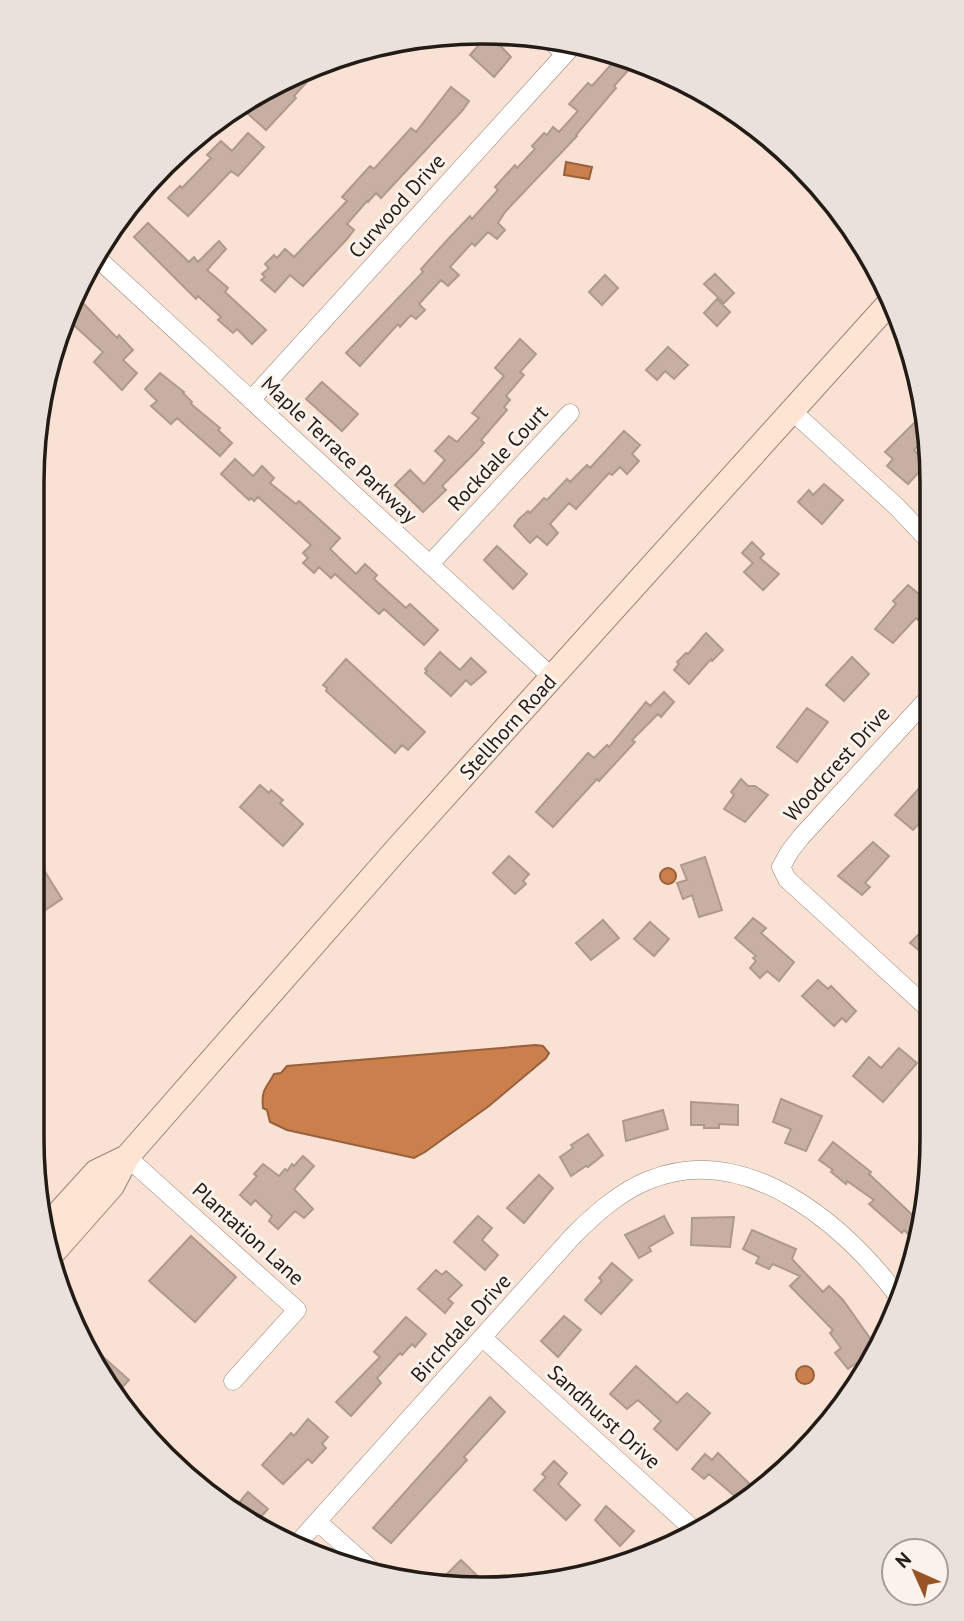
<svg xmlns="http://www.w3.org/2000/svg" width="964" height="1621" font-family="'PT Sans',sans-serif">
  <rect width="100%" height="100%" fill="#f9e1d3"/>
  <!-- water -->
  <path fill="#ca7f4d" stroke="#98613c" stroke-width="2" d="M566,162L592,167L589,179L564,175Z
    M660 876a8 8 0 1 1 16 0a8 8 0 1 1-16 0Z
    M536,1045L543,1046L549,1053L546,1058L489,1106L425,1152L414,1158L287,1130L270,1122L267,1110L263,1108C261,1089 266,1089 274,1074L281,1073L287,1066Z
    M796 1375a9 9 0 1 1 18 0a9 9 0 1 1-18 0Z"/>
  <!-- building -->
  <path fill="#c7b0a3" stroke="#af998b" stroke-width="2" d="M483,40H495L511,57L494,77L470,55Z
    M616,59L632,66L614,86L616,88L576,135L577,136L505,212L498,223L505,230L497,239L488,232L475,246L472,243L450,267L459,275L448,286L441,280L419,304L425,310L416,319L411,315L400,327L398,324L360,366L346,353L423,272L421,269L450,237L470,216L472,219L498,190L495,187L515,165L517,168L535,149L532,146L544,133L547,135L553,127L559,132L578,111L569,104L588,83L592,86Z
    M315,73L294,96L296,98L266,130L247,113L258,100L262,103L278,88Z
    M451,87L469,101L463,110L381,198L376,193L368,202L367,201L347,224L354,230L347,239L303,286L290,275L275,292L261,280L265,277L262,274L269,268L265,264L274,255L277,258L285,249L294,257L347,201L342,197L370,166L374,169L411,128L416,132Z
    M248,133L264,147L238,176L231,171L188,216L168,198L180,186L182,188L211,158L207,155L221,141L232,151Z
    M148,223L189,262L194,257L198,262L219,241L226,249L207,270L228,288L225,292L266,330L252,344L237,329L233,333L218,320L221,317L198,296L196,299L134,237Z
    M715,274L734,293L724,303L704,284Z
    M605,275L618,288L602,305L589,292Z
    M76,296L117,338L119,335L133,350L123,360L137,373L122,390L94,362L103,352L65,317Z
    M717,299L730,312L717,326L704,313Z
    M520,339L536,354L520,372L524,375L506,396L510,400L504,407L507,410L481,440L484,443L474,454L442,486L446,490L423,512L395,485L410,470L424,484L445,460L435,451L449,436L457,442L479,418L472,413L504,376L495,368Z
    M668,347L688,365L674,379L665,371L657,380L646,370Z
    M160,373L184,392L183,393L192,402L191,404L220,428L218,430L232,443L220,456L177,418L171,424L151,406L157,401L145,389Z
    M322,382L358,414L342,431L306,399Z
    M924,413L928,436L914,450L927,463L908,484L887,466L893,459L885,452Z
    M624,431L640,445L632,454L639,461L627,474L620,467L612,475L609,473L576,509L569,503L550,524L558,533L547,545L537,536L530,543L514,526L519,519L528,511L530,513L544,498L547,500L567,479L570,482L587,465L590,468Z
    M235,459L253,476L262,466L274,478L270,483L296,504L299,501L340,538L330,549L356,574L365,564L377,575L374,579L406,608L410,604L438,630L424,645L384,609L379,614L335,574L331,578L319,567L314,573L303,563L308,558L303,553L311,545L258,497L254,501L251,498L249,500L221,474Z
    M824,484L843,500L822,524L798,502L809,490L813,495Z
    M752,542L764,554L760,558L779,574L763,590L744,572L753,563L742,553Z
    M497,546L527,574L513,589L484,560Z
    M908,585L931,604L918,620L916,618L893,643L875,629L896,604L893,601Z
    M706,633L723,650L712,661L711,659L689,684L674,670L679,664L677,662L686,653L688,654Z
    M440,652L460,670L471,658L486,672L471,685L466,680L451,696L425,673L427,671L425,669Z
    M852,657L869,674L844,701L826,685Z
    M346,659L425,732L408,750L402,745L395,753L326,691L327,688L323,685Z
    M664,692L674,702L661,717L658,714L632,740L635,742L599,781L597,779L553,827L536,812L588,753L594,758L607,745L609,747L646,702L650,706Z
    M807,708L828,722L797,762L777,747Z
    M932,774V810L913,830L895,815Z
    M741,779L748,786H755L768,795L745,822L724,809L734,795L731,792Z
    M260,785L269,793L271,790L283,800L280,803L303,824L283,846L240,807Z
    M873,842L889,856L865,883L870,887L862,895L838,876Z
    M32,851L62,899L32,919Z
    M509,856L529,874L523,881L526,884L515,894L493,873Z
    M705,857L722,910L699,917L692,895L683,899L677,883L687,880L681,865Z
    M753,918L766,928L761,933L794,962L779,981L767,971L760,978L750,968L756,961L753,958L756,956L735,938Z
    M603,920L619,938L591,960L576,943Z
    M932,921V961L910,943Z
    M650,922L669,939L654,956L634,939Z
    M818,980L828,989L831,986L856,1011L846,1022L842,1018L834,1026L802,996Z
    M899,1048L917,1063L883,1102L853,1076L869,1057L881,1068Z
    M781,1099L822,1116L806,1151L785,1143L791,1129L773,1122Z
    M691,1102L738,1105V1125L719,1124V1128H704V1125H691Z
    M663,1110L668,1129L626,1141L623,1121Z
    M588,1134L603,1155L588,1167L586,1166L571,1176L560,1157L573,1148L571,1145Z
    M833,1142L871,1172L869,1174L921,1223L917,1243L904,1230L902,1233L869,1204L874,1200L847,1181L846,1184L831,1172L833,1170L819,1160Z
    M303,1156L314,1166L294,1189L313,1209L304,1218L295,1211L278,1229L269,1221L272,1216L255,1200L251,1205L240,1195L257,1176L254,1174L263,1164L279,1176L285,1169L287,1171L292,1164L294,1166Z
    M539,1175L553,1188L524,1223L507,1208Z
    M478,1216L492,1228L482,1240L498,1255L485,1270L454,1242Z
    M664,1216L673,1233L649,1247L651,1251L639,1258L625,1235Z
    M734,1217L730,1247L691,1245L692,1218Z
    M752,1230L796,1249L792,1259L823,1292L829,1286L843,1300L877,1348L848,1369L835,1353L841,1348L830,1333L833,1330L790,1286L800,1276L773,1264L769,1269L756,1263L759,1257L743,1249Z
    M191,1236L236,1277L195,1322L149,1281Z
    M612,1263L632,1280L601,1314L585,1300L602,1281L599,1278Z
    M436,1270L442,1275L446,1271L462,1285L448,1299L453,1303L445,1313L418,1289Z
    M564,1316L581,1330L558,1357L541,1341Z
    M406,1317L426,1334L415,1347L412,1344L402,1355L400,1353L377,1378L381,1383L351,1416L336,1402L380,1357L374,1352Z
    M90,1345L129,1380L115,1395L89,1346Z
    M636,1366L677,1403L687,1393L710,1413L677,1450L654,1429L661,1421L638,1400L627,1409L610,1394Z
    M490,1397L505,1412L464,1457L467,1460L391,1543L373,1528Z
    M308,1419L328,1437L322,1444L326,1448L312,1463L308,1459L283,1484L262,1465L291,1433L294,1436Z
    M718,1453L759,1493L756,1497L743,1503L709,1474L704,1479L692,1469L705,1454L712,1460Z
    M554,1461L567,1473L558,1484L580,1505L566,1520L534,1490L546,1477L542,1474Z
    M248,1492L268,1509L256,1522L233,1510Z
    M606,1506L634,1531L620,1546L595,1520Z
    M461,1560L490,1588L482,1589L457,1585L446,1575Z"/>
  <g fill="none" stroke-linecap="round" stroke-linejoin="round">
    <defs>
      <path id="street" d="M550,40L565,54
        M95,256L552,677
        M251,400L576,42
        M792,411L897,507L932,544
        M430,564L570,413
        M932,694L801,837L790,851L781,867L787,879L932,1012
        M127,1157L297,1310L233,1381
        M483,1338L694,1530
        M318,1522L374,1572
        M297,1544L572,1237C595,1214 619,1192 649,1180C748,1140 846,1226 901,1300"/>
      <path id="secondary" d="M46,1227L96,1172L127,1157
        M51,1255L112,1186L127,1157L397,849L892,300"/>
    </defs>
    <!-- street casing -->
    <use href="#street" stroke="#988376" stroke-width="19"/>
    <!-- secondary casing -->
    <use href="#secondary" stroke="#988376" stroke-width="26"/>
    <!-- street -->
    <use href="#street" stroke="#fff" stroke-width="18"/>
    <!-- secondary -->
    <use href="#secondary" stroke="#fee4d3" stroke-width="24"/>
  </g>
  <g text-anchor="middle" stroke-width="6" stroke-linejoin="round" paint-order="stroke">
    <!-- street labels -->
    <g font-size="21" fill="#231b16" stroke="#fbf2ec">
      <text transform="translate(397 206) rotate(-48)" y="7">Curwood Drive</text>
      <text transform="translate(339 450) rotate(43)" y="7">Maple Terrace Parkway</text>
      <text transform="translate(498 458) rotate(-47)" y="7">Rockdale Court</text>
      <text transform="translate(508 727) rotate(-48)" y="7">Stellhorn Road</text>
      <text transform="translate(837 764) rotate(-48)" y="7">Woodcrest Drive</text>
      <text transform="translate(248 1234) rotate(42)" y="7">Plantation Lane</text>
      <text transform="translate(461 1328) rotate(-48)" y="7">Birchdale Drive</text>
      <text transform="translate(604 1417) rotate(42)" y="7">Sandhurst Drive</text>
    </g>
  </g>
  <!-- crop -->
  <path d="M0 0H964V1621H0ZM482 44H482A438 438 0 0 1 920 482V1139A438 438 0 0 1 482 1577H482A438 438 0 0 1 44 1139V482A438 438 0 0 1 482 44Z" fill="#eae1db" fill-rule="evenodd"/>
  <path fill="none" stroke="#231b16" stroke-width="3.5" d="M482 44H482A438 438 0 0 1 920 482V1139A438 438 0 0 1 482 1577H482A438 438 0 0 1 44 1139V482A438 438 0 0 1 482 44Z"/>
  <!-- north arrow -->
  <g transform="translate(915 1572) rotate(315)"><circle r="33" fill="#fbf2ec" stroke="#a59c96" stroke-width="2"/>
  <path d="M0-5L12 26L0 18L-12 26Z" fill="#975424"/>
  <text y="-10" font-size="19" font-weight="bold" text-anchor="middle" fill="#231b16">N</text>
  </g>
</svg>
